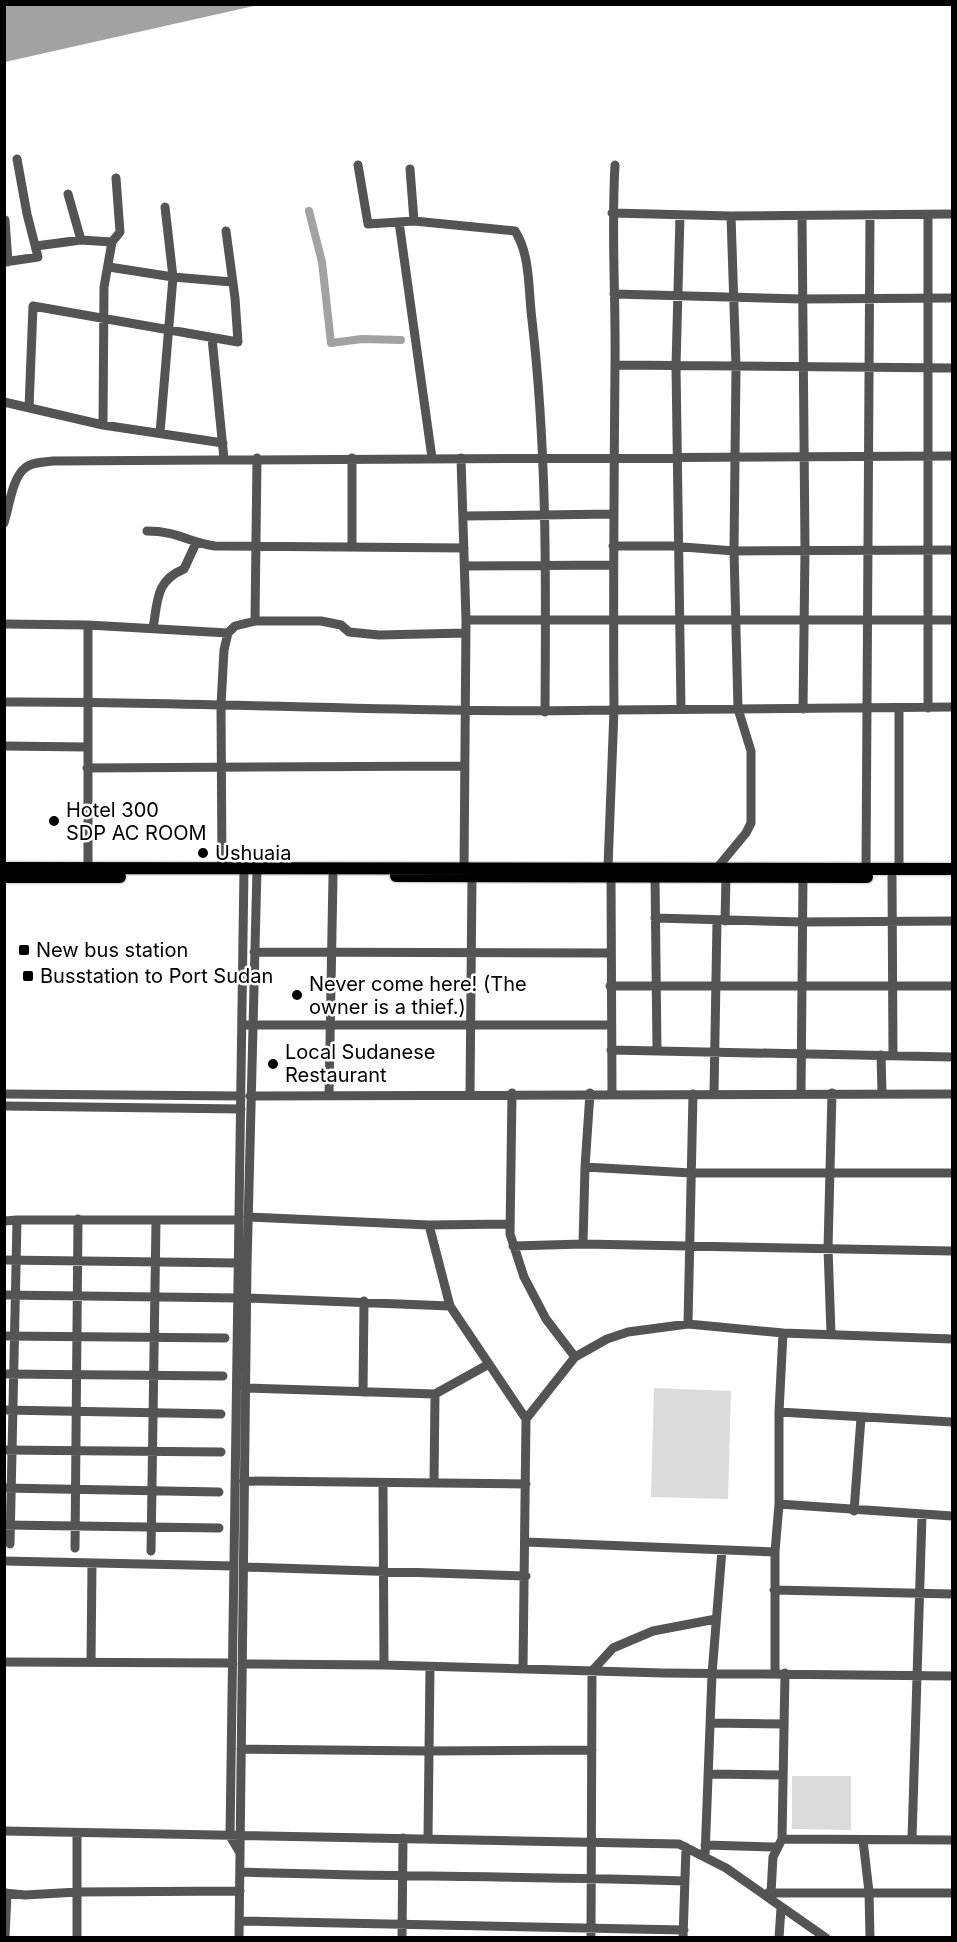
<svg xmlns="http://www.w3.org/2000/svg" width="957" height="1942" font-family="Inter,sans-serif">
  <rect width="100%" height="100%" fill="#fff"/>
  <!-- green -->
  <path fill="#dbdbdb" d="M654,1388L731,1391L728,1499L651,1497Z
    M792,1776H851V1830L792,1829Z"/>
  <!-- water -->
  <path fill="#a2a2a2" d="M5,4H258V5L5,62Z"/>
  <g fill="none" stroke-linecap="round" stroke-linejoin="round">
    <!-- canal -->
    <path stroke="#a2a2a2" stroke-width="8" d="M309,211L322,262L331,343L362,339L401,340"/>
    <defs>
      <path id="major" d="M4,868L952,869
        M396,876L867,877
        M4,877H120"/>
    </defs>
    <!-- major casing -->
    <use href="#major" stroke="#dbdbdb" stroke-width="15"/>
    <!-- minor -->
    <path stroke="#545454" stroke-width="9" d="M358,165L368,224L414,221L515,231C531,256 528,290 532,320C547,450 546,580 545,712
      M615,165C611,232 616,298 615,365C614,480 613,595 614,710L952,707
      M410,169L414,221
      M68,194L81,240
      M612,213L731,216L952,214
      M680,215L676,366L681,709
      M928,215V708
      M802,216L805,550L803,709
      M5,220L8,262
      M399,222L432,458
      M36,246L81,240L112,242L120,232L116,178
      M4,262L38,257L27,214L17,159
      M109,267L173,277L232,282
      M614,294L802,299L952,298
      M212,338L224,459
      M615,365L952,368
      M4,402L103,425L223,443
      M29,408L33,306L238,342L235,298L226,231
      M103,425L104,287L112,242
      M160,433L173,277L165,207
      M461,458L466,620L464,873
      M464,516L613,514
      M4,523C9,508 12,478 25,468C32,462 45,462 53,461L952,456
      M147,531C177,531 188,542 215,546L464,548
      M613,546H671L734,551L952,550
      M352,547V458
      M465,566L613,565
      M466,620H952
      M255,621L257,458
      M4,624L88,625L228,633
      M153,628C158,601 155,581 184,569L196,543
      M4,702C208,701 411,714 614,710L608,867
      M899,708V869
      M4,746L87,747
      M87,768L464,766
      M717,868L746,833L751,823V751L738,709L734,551L736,367L731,216
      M88,869V625
      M222,869L221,705L224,650L228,633L235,626L255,621H321L341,625L349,632L379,635L466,633
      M866,869L870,216
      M611,876L612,1093
      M655,876L657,1050
      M892,877L893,1054
      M655,918L802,922L952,921
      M725,921L726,877
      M254,952L610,953
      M610,986H952
      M247,1025H610
      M611,1050L952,1057
      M881,1055L882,1093
      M512,1093L510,1234L524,1277L546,1319L575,1357
      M801,1093L803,877
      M4,1094L241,1096
      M470,1094L472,876
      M714,1094L717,921
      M250,1096L952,1094
      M329,1096L333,876
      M4,1106L241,1109
      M585,1167L691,1173H952
      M248,1217L429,1225L508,1224
      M4,1221L17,1220
      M429,1225L450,1306L526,1419
      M583,1244L585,1167L590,1093
      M513,1246L583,1244L952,1251
      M4,1260L239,1263
      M4,1295L238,1298
      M247,1298L450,1306
      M688,1324L693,1094
      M831,1333L828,1248L832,1093
      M4,1336L225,1338
      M4,1374L223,1376
      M245,1388L435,1394L489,1364
      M363,1392L364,1301
      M4,1410L221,1414
      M779,1412L952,1422
      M4,1450L221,1452
      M244,1481L526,1484
      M434,1482L435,1394
      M383,1483L384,1665
      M4,1488L219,1492
      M779,1504L952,1516
      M854,1511L861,1418
      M5,1525L219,1528
      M526,1542L775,1552
      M10,1544L17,1220H239
      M75,1548L78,1219
      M151,1551L156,1221
      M4,1561L234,1566
      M244,1567L526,1576
      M774,1590L952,1594
      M4,1662L232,1663
      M91,1662L92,1563
      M242,1664L384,1665L663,1673L952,1676
      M523,1669L526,1419L575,1357L607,1339L628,1332L688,1324L783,1333L952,1339
      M775,1672V1552L779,1504V1412L783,1333
      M710,1723L784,1724
      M241,1749L428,1751L592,1750
      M708,1774L783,1775
      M4,1831L679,1844L726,1868L826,1938
      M428,1839L430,1667
      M782,1839L952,1840
      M912,1839L922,1515
      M863,1840L869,1892L870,1938
      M705,1845L775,1847
      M240,1853L230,1836L244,869
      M705,1856L712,1674L722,1550
      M240,1872C388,1877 537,1876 685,1881
      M4,1893L25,1895L78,1892L240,1891
      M768,1893H952
      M771,1893L773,1857L782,1839L785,1673
      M239,1921L684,1930
      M5,1938L7,1893
      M77,1938V1833
      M239,1938L247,1266L257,869
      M402,1938L403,1838
      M591,1938L592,1671L613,1648L653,1631L716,1619
      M683,1938L686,1847
      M779,1938L781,1908"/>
    <!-- major -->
    <use href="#major" stroke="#000" stroke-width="12"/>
  </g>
  <!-- markers -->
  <g fill="#000" stroke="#fff" stroke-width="2">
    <circle cx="54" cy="821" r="6"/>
    <circle cx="203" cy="853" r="6"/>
    <rect x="18" y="944" width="12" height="12" rx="3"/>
    <rect x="22" y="970" width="12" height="12" rx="3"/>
    <circle cx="297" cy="995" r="6"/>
    <circle cx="273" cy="1064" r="6"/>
  </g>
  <g text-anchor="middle" stroke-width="5" stroke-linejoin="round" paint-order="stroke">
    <!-- poi labels -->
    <g font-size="20" fill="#000" stroke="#fff" text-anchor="start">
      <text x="66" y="817">Hotel 300<tspan x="66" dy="23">SDP AC ROOM</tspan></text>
      <text x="215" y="860">Ushuaia</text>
      <text x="36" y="957">New bus station</text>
      <text x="40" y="983">Busstation to Port Sudan</text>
      <text x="309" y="991">Never come here! (The<tspan x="309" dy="23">owner is a thief.)</tspan></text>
      <text x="285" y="1059">Local Sudanese<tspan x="285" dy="23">Restaurant</tspan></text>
    </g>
  </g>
  <!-- border -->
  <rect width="957" height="1942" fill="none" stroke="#000000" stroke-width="12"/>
</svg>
